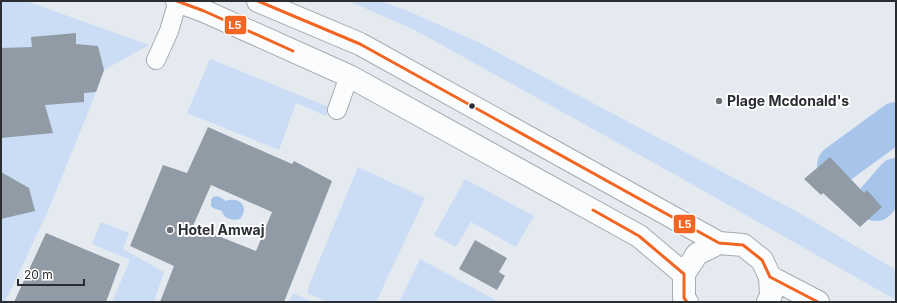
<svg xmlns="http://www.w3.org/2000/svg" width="897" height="303" font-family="Inter,sans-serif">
  <rect width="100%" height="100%" fill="#e5eaf0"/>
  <!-- green -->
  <path fill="#caddf4" d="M1,1H26L149,45L104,70L91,105L48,211L5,302H1Z
    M348,1H381L408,11L478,42L794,210L893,268L896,272V300L672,173L413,29Z
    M210,59L329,107L326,116L296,103L279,150L187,113Z
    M358,167L425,198L376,302H328L307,293L310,283Z
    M465,179L534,216L516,247L471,222L456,247L434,235Z
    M101,222L129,233L123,249L164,272L154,302H112L130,260L92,244Z
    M420,259L499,302H399Z
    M293,293L313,302H289Z"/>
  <!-- water -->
  <path fill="#a7c5eb" d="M217,196L220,197L226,201C233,198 243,200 244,209C244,213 242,216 240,219C233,221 224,219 222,211L213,208L211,206V200L213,197Z"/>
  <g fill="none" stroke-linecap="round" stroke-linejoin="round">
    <!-- river -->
    <path stroke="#a7c5eb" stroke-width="40" d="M837,165L896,122
      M876,201L896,178"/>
  </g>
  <!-- building -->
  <path fill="#919ba6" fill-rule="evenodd" d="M76,33V44L98,46L104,70L96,92L84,93V102L45,105L53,133L1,138V48L32,47L31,37Z
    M208,127L292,164L294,161L332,181L284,302H160L174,266L130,246L163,165L187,173ZM211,185L272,212L256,251L193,226Z
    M830,157L864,193L867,190L882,207L860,227L823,193L821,195L804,179Z
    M1,172L29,188L35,211L1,219Z
    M46,233L120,264L106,302H14Z
    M475,240L507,258L499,272L505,276L497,290L459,269Z"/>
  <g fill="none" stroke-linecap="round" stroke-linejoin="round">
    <defs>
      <path id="minor" d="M156,60L169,31L178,1
        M337,110L349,76"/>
      <path id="trunk" d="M177,1L204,11L349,76L639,236L684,274
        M258,1L360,44L719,243L743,245L762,260L770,277L771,295L768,302
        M770,277L818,302
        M687,302L684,298V274L697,254L719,243"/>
    </defs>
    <!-- minor casing -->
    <use href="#minor" stroke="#a6aaae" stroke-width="20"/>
    <!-- trunk casing -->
    <use href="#trunk" stroke="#a6aaae" stroke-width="24"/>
    <!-- minor -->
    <use href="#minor" stroke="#fbfcfd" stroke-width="18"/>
    <!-- trunk -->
    <use href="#trunk" stroke="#fbfcfd" stroke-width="22"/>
    <defs>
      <path id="bus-1" d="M177,1L204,11L293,51
        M258,1L360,44L719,243L743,245L762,260L770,277L818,302
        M593,210L639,236L684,274V298L687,302"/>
    </defs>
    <!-- bus-1 casing -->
    <use href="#bus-1" stroke="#fff" stroke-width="6"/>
    <!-- bus-1 -->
    <use href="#bus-1" stroke="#f26522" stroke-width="3"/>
  </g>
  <!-- markers -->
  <g fill="#6b6f74" stroke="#fff" stroke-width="1.5">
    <circle cx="719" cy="101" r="4"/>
    <circle cx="170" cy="230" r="4"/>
  </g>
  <circle fill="#2a2d31" stroke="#fff" stroke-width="1.5" cx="472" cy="106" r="3.5"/>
  <g text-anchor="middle" stroke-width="4" stroke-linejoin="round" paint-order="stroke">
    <!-- poi labels -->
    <g font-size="14" font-weight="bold" fill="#2a2d31" stroke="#fff" text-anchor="start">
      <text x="727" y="106">Plage Mcdonald's</text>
      <text x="178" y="235">Hotel Amwaj</text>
    </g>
  </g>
  <g stroke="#fff" stroke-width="1.5">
    <rect x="224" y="15" width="23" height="20" rx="4" fill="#f26522"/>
    <rect x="673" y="214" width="23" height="20" rx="4" fill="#f26522"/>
  </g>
  <g font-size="11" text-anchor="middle" font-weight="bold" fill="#fff">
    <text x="235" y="29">L5</text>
    <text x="685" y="228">L5</text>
  </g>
  <!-- border -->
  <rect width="897" height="303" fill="none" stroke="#2a2d31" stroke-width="4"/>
  <!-- scale -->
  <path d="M18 279v6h66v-6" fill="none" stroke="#2a2d31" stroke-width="2"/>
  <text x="24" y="279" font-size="12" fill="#2a2d31" stroke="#ffffff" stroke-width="3" paint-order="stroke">20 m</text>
</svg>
